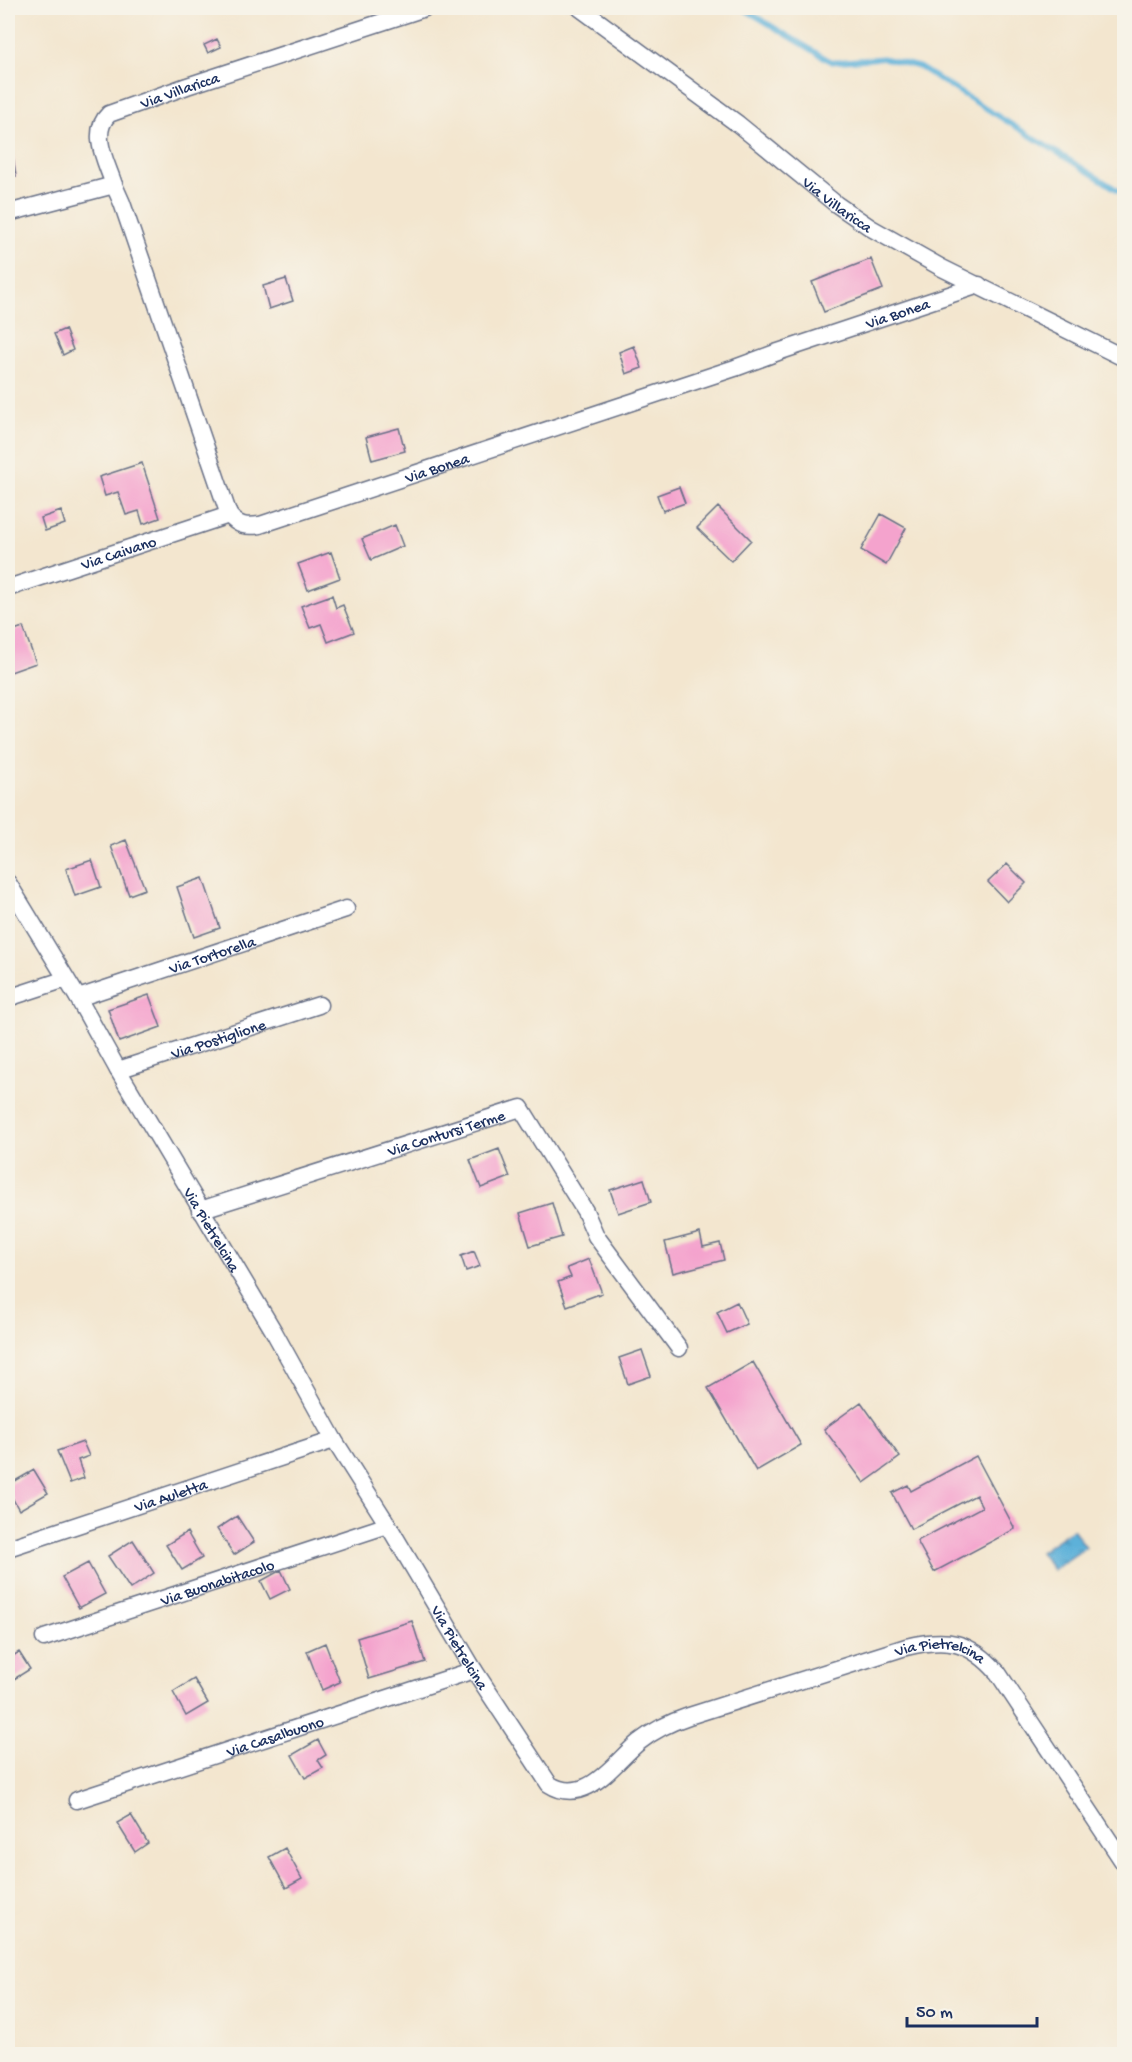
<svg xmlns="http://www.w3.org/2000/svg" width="1132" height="2062" font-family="'Gochi Hand',sans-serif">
  <defs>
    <pattern id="water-ripples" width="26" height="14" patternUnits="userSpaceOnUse" patternTransform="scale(1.5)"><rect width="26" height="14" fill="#5db1d9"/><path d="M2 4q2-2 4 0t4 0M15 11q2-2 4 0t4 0" fill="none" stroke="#4c90b3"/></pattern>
  </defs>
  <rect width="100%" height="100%" fill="#f7f3e8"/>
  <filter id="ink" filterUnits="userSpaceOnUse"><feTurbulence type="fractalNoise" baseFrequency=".0167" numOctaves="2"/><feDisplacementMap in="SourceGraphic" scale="12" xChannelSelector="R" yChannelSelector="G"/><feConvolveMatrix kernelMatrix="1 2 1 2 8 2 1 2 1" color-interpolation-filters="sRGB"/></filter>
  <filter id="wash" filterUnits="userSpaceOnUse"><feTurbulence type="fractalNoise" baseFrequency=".008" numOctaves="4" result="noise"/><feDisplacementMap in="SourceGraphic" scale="24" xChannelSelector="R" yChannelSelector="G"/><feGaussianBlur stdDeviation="1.35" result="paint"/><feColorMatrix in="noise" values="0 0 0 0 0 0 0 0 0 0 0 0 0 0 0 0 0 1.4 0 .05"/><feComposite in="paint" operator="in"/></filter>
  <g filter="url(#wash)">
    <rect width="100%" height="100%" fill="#f3e6cf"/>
    <!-- water -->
    <path fill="url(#water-ripples)" stroke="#3c709c" stroke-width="1.5" d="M1073,1529L1086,1547L1053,1570L1040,1552Z"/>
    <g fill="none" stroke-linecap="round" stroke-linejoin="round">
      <!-- stream -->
      <path stroke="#5db1d9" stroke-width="5" d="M742,8L832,62L883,58L919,67L1124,194"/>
    </g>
    <g id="blocks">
      <!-- building -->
      <path fill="#f4a3cd" d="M217,39L221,47L208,53L204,45Z
        M8,137H10L16,176L8,177Z
        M871,259L883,289L824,312L812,282Z
        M286,279L293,301L269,309L263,286Z
        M65,329L73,350L63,355L54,334Z
        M634,346L642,368L626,374L619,352Z
        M399,428L405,451L372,460L366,437Z
        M142,463L160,518L143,524L139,511L126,515L118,492L105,496L99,477Z
        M679,487L685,503L663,511L657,495Z
        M718,507L751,540L731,561L697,528Z
        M61,511L65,524L45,531L41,518Z
        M881,514L906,528L886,565L861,550Z
        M395,525L403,546L371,560L362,539Z
        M331,552L340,578L308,590L298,564Z
        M332,595L336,608L343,605L354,632L328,642L321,624L310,628L301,606Z
        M23,627L36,663L8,673V632Z
        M126,840L145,889L129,895L111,846Z
        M92,860L101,887L75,896L66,869Z
        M1007,864L1026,883L1007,902L988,882Z
        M203,878L220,928L194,937L177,887Z
        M149,995L161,1027L119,1042L108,1009Z
        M499,1149L510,1177L481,1188L470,1160Z
        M644,1179L651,1202L618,1213L610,1190Z
        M552,1203L562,1237L530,1246L520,1213Z
        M700,1233L703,1247L720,1243L724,1260L673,1273L665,1242Z
        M474,1251L480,1266L466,1271L461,1256Z
        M589,1259L602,1293L567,1306L558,1282L571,1277L567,1268Z
        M737,1302L747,1324L727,1333L717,1312Z
        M642,1350L651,1376L628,1384L619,1358Z
        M753,1362L801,1445L756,1471L708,1388Z
        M861,1402L900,1457L864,1483L824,1429Z
        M83,1442L89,1456L78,1460L84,1478L70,1483L57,1451Z
        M976,1456L1015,1529L934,1572L917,1541L982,1507L976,1495L911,1529L892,1493L908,1485L911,1491Z
        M34,1470L48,1493L19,1510L8,1490V1485Z
        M237,1516L254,1542L234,1555L217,1529Z
        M187,1532L202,1558L182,1570L166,1545Z
        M133,1540L154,1573L130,1589L108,1556Z
        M88,1563L105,1594L79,1608L62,1577Z
        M281,1570L290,1589L270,1599L261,1581Z
        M412,1621L425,1662L369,1679L357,1638Z
        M325,1643L340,1682L322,1690L307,1651Z
        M19,1652L30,1669L11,1681L8,1676V1659Z
        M194,1679L208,1703L186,1716L173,1692Z
        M318,1740L326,1755L318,1760L323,1768L305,1778L292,1755Z
        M131,1815L148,1843L135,1852L117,1823Z
        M285,1848L302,1879L286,1888L269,1857Z"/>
    </g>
  </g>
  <g filter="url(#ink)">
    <use href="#blocks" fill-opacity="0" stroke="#676f86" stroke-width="1.5"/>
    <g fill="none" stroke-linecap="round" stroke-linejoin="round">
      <defs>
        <g id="street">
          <path id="s1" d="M580,8L738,124L836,204L871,228L942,268L1124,358"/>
          <path id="s2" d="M114,185L122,203L229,515C238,526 246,527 260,525L735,368L778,352L979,285"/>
          <path id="s3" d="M8,213L114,185C107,163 89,133 109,114L187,86L425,8"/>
          <path id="s4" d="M8,588L229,515"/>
          <path id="s5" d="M8,883L78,998L118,1070L273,1330L334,1440L388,1525L474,1670L549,1784C586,1808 614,1762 639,1742C654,1730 671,1722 689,1716L906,1647C947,1637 970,1641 998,1673L1124,1863"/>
          <path d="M8,998L66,979"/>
          <path id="s6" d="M78,998L346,909"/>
          <path id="s7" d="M118,1070L319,1005"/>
          <path id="s8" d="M200,1210L521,1108L585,1211L596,1236L679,1348"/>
          <path id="s9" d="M8,1548L334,1440"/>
          <path id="s10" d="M44,1638L388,1525"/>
          <path id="s11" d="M77,1800L474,1670"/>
        </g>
      </defs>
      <!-- street casing -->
      <use href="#street" stroke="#676f86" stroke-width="19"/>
      <!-- street -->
      <use href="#street" stroke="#fff" stroke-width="16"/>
    </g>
  </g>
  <g text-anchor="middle" stroke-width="4.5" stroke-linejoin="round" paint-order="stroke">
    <!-- street labels -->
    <g font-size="16" fill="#1b2f5e" stroke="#f7f3e8">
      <text dy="6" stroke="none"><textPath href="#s3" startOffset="260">Via Villaricca</textPath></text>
      <text dy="6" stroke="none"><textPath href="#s1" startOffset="324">Via Villaricca</textPath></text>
      <text dy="6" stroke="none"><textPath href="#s2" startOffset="1056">Via Bonea</textPath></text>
      <text dy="6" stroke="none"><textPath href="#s2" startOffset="570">Via Bonea</textPath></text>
      <text dy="6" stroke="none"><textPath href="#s4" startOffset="116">Via Caivano</textPath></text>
      <text dy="6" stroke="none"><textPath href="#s6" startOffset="141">Via Tortorella</textPath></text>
      <text dy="6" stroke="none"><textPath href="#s7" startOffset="105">Via Postiglione</textPath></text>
      <text dy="6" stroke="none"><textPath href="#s8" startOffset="258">Via Contursi Terme</textPath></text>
      <text dy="6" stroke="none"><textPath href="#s5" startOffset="402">Via Pietrelcina</textPath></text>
      <text dy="6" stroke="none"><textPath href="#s9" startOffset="171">Via Auletta</textPath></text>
      <text dy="6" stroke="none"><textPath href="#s10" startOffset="182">Via Buonabitacolo</textPath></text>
      <text dy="6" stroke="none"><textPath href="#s5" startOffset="888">Via Pietrelcina</textPath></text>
      <text dy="6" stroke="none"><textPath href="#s5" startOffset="1480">Via Pietrelcina</textPath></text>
      <text dy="6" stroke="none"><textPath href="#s11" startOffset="208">Via Casalbuono</textPath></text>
    </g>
  </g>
  <!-- margin -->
  <rect width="1132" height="2062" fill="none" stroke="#f7f3e8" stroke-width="30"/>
  <!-- scale -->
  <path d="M907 2017v9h130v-9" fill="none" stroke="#1b2f5e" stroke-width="3"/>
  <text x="916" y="2017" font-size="18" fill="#1b2f5e" stroke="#f7f3e8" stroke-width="4.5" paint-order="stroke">50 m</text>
</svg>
